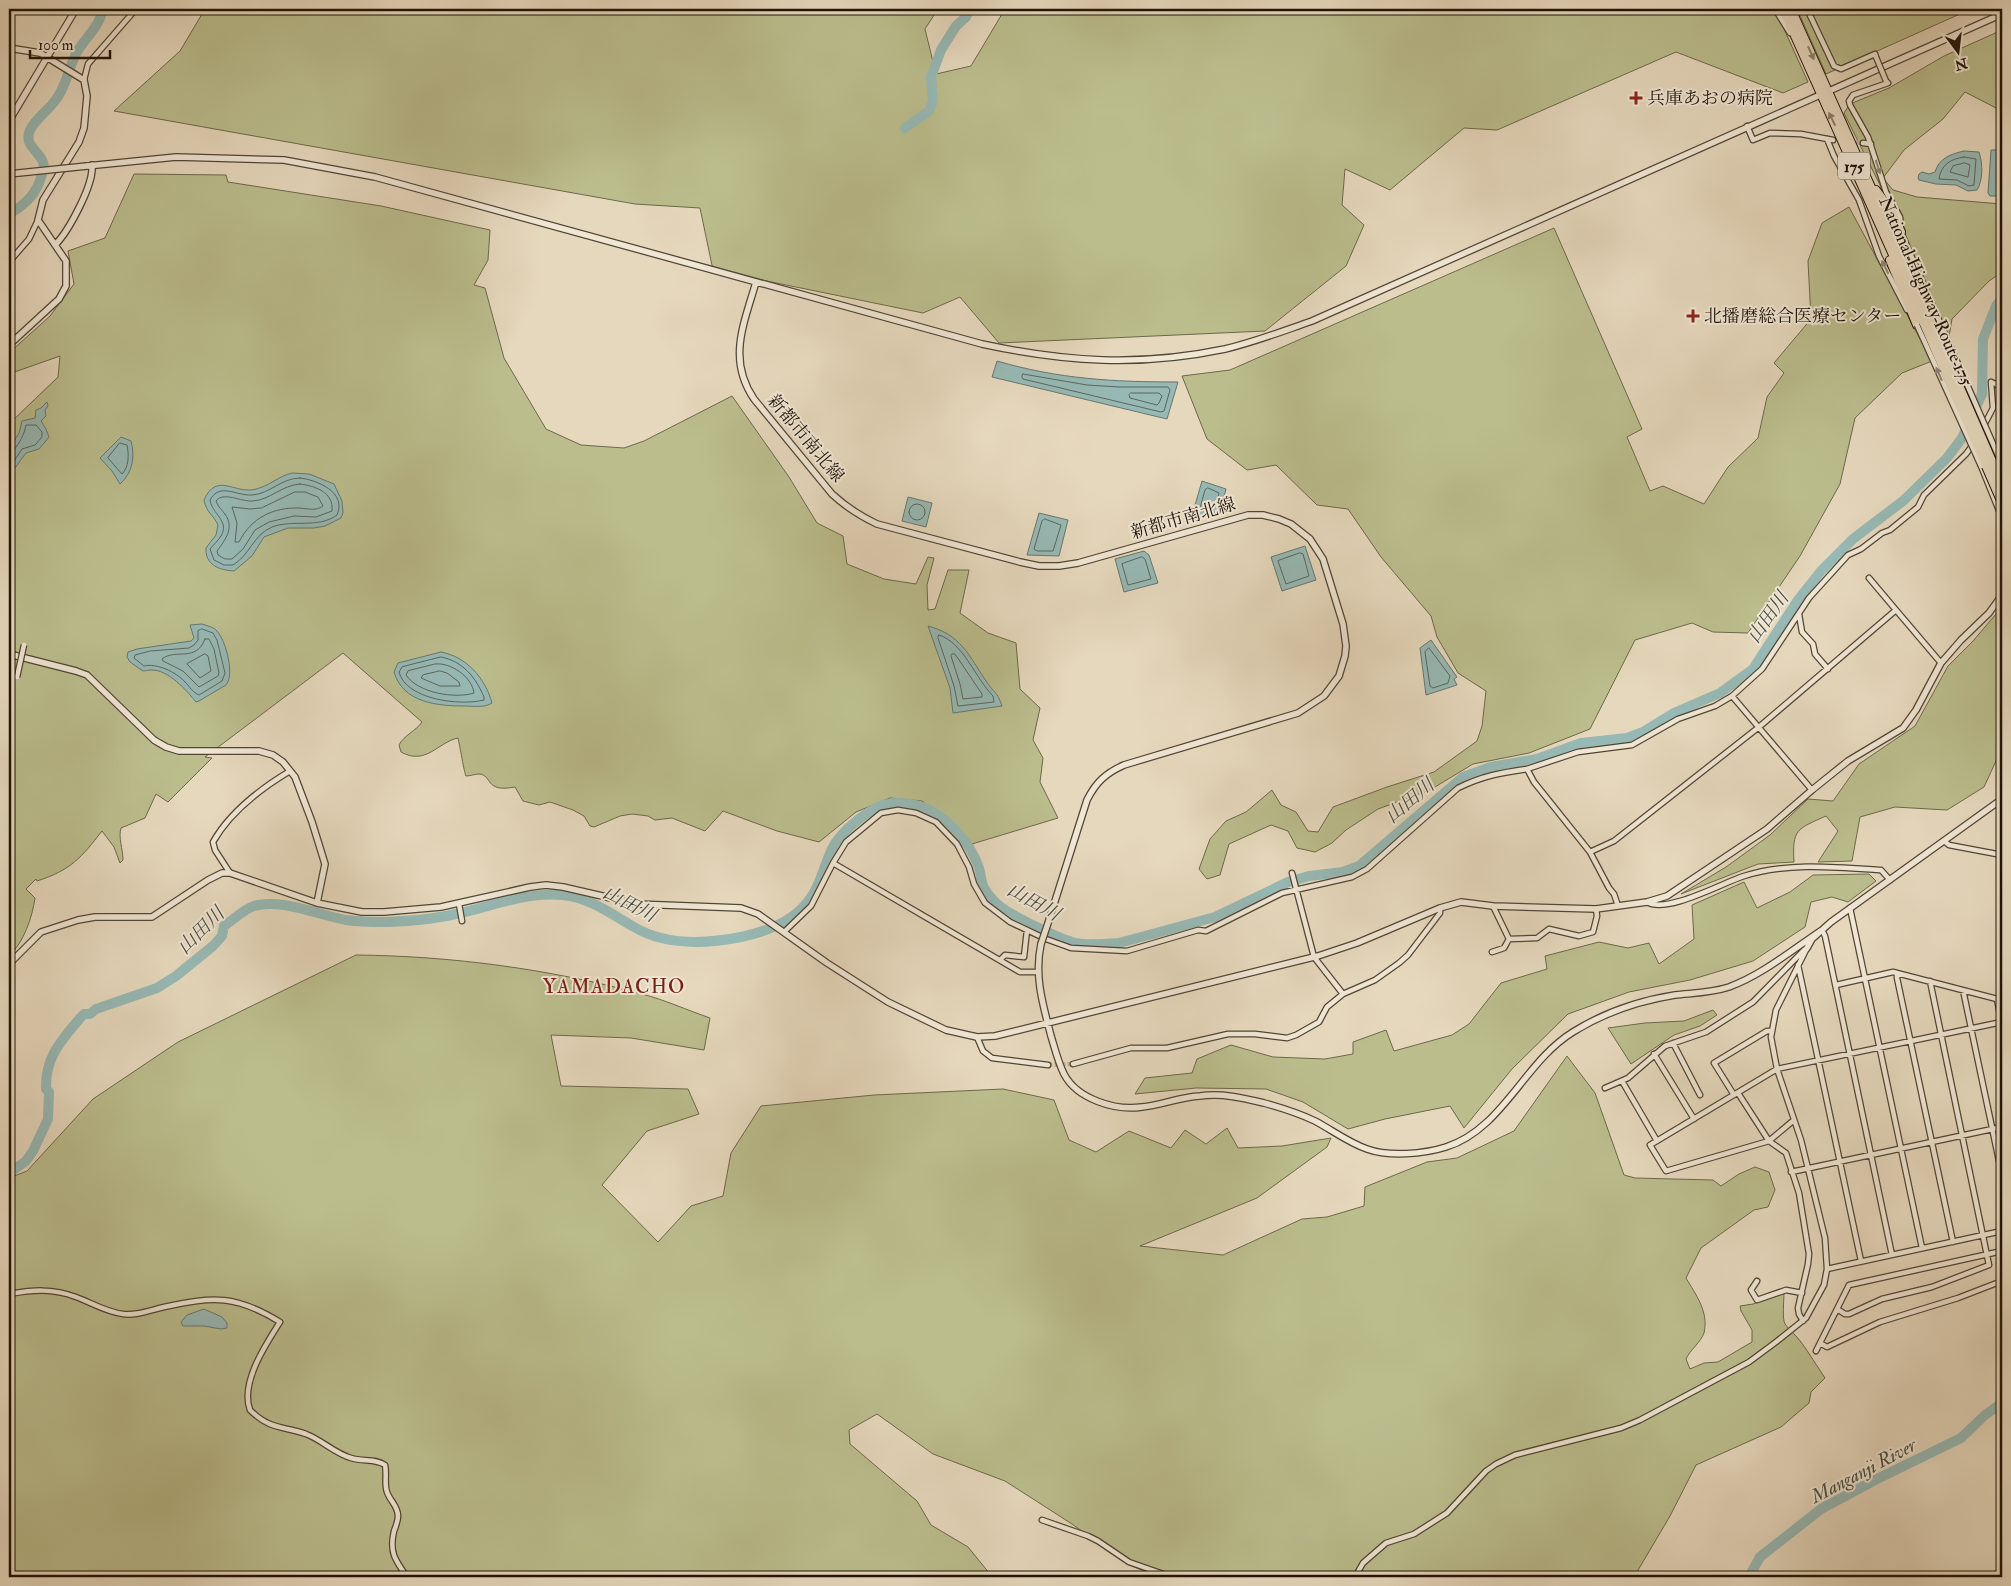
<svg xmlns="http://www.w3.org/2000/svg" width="2011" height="1586" font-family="'IM FELL Double Pica','Noto Serif JP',serif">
  <rect width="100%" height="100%" fill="#e6d8bd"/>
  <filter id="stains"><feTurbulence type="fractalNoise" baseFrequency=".004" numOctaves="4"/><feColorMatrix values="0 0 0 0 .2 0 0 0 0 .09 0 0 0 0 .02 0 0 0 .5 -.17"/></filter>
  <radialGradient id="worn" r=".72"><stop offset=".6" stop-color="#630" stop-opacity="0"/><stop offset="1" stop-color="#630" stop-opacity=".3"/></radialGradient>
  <!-- green -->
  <path fill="#bbbd8d" stroke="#6d684a" d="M205,9H938L925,29L936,74L971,66L1005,9H1775L1808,82L1783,93L1676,52L1497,130L1464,128L1390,190L1345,169L1342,205L1364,225L1346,266L1265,331L999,343L960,297L923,313L713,270L700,208L635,204L114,111L180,51Z
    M1797,9H1971L1826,74Z
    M2002,30V111L1965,92L1943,119L1904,150L1883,178L1893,190L1917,197L2002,204V272L1989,281L1952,319L1949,337L1895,215L1844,113L1850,104L1889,88L1944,56Z
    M134,174L226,175L228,182L381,206L490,230L488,260L474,285L485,288L504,358L546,429L581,445L624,448L644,441L732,396L789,477L817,523L843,536L847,564L884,579L916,584L928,557L934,558L927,585L928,610L935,609L948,570H969L960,613L988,633L1016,643L1020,689L1040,708L1033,740L1043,758L1040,782L1058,818L972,844L922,801L890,798L856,812L819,842L777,831L723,811L705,831L672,818L655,820L648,816L632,814L620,816L594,827L590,826L584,816L573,810L550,802L539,805L523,801L515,787C484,793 493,775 479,774C475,774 470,776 466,776C464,772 460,746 458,738C438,742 426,766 401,752L399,745C404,735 416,731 422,722L343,653L205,757L212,758L168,802L156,794L145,818L121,828C118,838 123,849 123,860L120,863L114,847L102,831C81,858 71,870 37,881L36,879L26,889L35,898C32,918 24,942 9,956V424L58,377L60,356L9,374V353L50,316L74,284L68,251L105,238Z
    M1849,207L1932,361L1902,373L1855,418L1840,484L1800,556L1748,633L1713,632L1692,623L1635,640L1590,729L1529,753L1473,764L1430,790L1378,809L1346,830L1332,843L1315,852L1297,848L1288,831L1271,825L1229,844L1220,875L1207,879L1199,869L1210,839L1226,821L1246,812L1272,790L1281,805L1296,812L1308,831L1318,832L1333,807L1387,787L1434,772L1477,741L1482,726L1486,691L1458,673L1437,637L1431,616L1381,557L1348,509L1317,505L1276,465L1247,470L1207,439L1182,376L1230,370L1554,228L1642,429L1627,437L1650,491L1663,486L1704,504L1728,467L1758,438L1767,397L1784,373L1774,363L1811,319L1808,261L1822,223Z
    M2002,607V748L1984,787L1947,810L1895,807L1860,817L1852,861L1818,862L1838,831L1826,816C1797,829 1792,829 1794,862L1758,864L1681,894L1726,867L1770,835L1808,799L1833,801L1859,764L1915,726L1948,666L1973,641Z
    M1869,874L1876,881L1848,902L1832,897L1811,902L1805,927L1753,961L1690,980L1629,992L1568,1014L1512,1069L1464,1128L1450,1106L1385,1119L1348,1129L1303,1102L1266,1089L1196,1088L1135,1094L1145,1078L1192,1073L1197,1059L1231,1045L1273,1057L1325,1059L1353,1054V1042L1386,1030L1394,1051L1452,1035L1469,1024L1501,983L1547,969L1545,956L1599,942L1628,948L1649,943L1659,964L1694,939L1692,905L1744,882L1757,908L1790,892L1813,875Z
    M356,955C452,956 549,969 642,994C665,1000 687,1010 710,1018L704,1050L631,1038L551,1035L561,1086L688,1089L699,1114L647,1131L602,1185L658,1242L691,1206L723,1196L731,1153L761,1106L874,1095L1003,1089L1054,1100L1069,1140L1096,1152L1129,1131L1171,1148L1185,1130L1206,1144L1227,1128L1238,1148L1282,1146L1331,1138L1327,1147L1257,1198L1140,1246L1223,1255L1302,1219L1327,1217L1364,1206L1365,1187L1427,1162L1457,1158L1514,1131L1567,1056L1595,1093L1624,1175L1635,1178L1713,1180L1721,1186L1739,1174L1755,1167L1769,1172L1775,1190L1768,1207L1754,1210L1701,1248L1686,1278C1696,1295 1709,1312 1704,1333C1701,1342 1690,1350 1686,1359L1690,1369L1704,1363L1718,1362L1752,1342V1330L1741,1311L1740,1306L1753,1304L1784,1293C1784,1301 1782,1319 1785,1324C1789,1330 1796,1335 1801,1342C1809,1353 1817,1366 1825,1378L1811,1392L1809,1403L1781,1427L1696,1465L1670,1516L1634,1577H1158L1127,1564L1072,1524L1005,1481L933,1454L877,1414L849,1430L850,1444L917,1501L931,1525L968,1547L990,1574L997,1577H9V1178L27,1171L93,1099L178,1042Z
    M1713,1010L1717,1015L1700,1026L1674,1035L1631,1064L1608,1028L1645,1023L1684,1021Z"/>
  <!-- water -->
  <path fill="#97b9b5" stroke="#67776f" d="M1991,150H2002V196H1990L1988,193Z
    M1964,151L1979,152C1983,163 1983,181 1977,190L1968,191L1956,185L1936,184L1919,180L1918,178L1919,174L1922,172L1929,174L1935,172C1939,158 1951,154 1964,151Z
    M997,361C1059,379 1113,382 1178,382L1167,419L992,377Z
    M47,402L48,406L45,410L46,416L41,421L46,429L49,437L39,449L26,453L15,468L9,469V449L19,433L22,421L35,418L36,410L41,408Z
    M121,437L131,441C135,457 133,472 120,484L112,471L100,458Z
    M292,473L309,474L334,484L342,501L343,513L341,518L325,526L314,528H288L264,537L252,556L234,571C219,570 205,565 206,548L216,535L218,525C213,514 207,514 204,500C217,471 235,495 256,489C269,486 279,476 292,473Z
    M1202,481L1226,489L1220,511L1191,519Z
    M908,497L932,503L926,527L902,521Z
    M1039,513L1068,520L1059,556L1027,555Z
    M1305,546L1316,580L1282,591L1271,557Z
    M1144,551L1149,555L1158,583L1124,592L1115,559Z
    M202,624C207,626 214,627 217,631C226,641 235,675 226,685L199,701L196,702C187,691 168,669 151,670C148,670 145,671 143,671L130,662L127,657L128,652L137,649L191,641L194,638L190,625Z
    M928,626C961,635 968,654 986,681C994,693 997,691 1002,706L953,713L950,688Z
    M1431,640L1457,677L1454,679L1457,685L1426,695L1420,648Z
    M441,652C467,657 485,678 492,703C485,708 474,706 465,706C438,706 403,703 394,672L398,663Z
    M204,1309L222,1317L227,1323V1328L221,1329L204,1326H183L181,1322L187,1315Z"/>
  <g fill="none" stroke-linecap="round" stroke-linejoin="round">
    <!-- shore -->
    <path stroke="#5b665e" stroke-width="1" d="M1964,157L1976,159L1974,185L1969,186L1957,180L1939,179C1941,165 1950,159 1964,157Z
      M1965,163L1970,165L1968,177L1950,172L1953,166Z
      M1023,374L1087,385L1119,387H1168L1170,390L1164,411L1161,412L1023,379L1022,377Z
      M1131,393H1159L1162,396L1159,403L1157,405L1130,398L1129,395Z
      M120,443L127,445C129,455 129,467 122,474L108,458Z
      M9,451L14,450C20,442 24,435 26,425H36L42,432V437L35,445L22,449L12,464L9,465
      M300,478C317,480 347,492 337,515C318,529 293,519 272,527C253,535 250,555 233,565H224L214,560L210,549C213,545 218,541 221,536C230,521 212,514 210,500C220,482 236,496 252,495C270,494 281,478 300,478Z
      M300,484C315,486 334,492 332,511L316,517L294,516L269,522L255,530L243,549L232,559H225L218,555L217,551C225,540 235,528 225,514C222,510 218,507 216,501C223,491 241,502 253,501C270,500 282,485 300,484Z
      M1208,488L1219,493L1216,506L1201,511L1200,508L1205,490Z
      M295,492H305L318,497L323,506C316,511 309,509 300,508C273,507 251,518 239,542H235L237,523L232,507L250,509L261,508Z
      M909 512a8 8 0 1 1 16 0a8 8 0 1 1-16 0Z
      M1045,519L1061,525L1053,551H1037L1034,549L1042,521Z
      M1300,553L1303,554L1309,576L1286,584L1278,561Z
      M1142,557L1145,559L1151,579L1128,585L1122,564Z
      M202,629L213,633L217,640L225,673L222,681L199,695C192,692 190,687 185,682C176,672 157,663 144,666L134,658L135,655L150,651L189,648L194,645L198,640V631Z
      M939,635C964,643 975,678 993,696L994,702L958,706L954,686L938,638Z
      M205,639H209L214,649L219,673L218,676L199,687L183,671L163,661L162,659C176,648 196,663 205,639Z
      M1429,648L1450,676L1448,683L1433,688L1430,686L1425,652Z
      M205,654L208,656L211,671L200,678L187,664Z
      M952,654H955L982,694V697L963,699L960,684L951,656Z
      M441,657C463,661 476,678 484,697V700C461,706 406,700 399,672L402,667Z
      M435,664C451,662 472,677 474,693C455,699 418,693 406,675L408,671Z
      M440,671L447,673L459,682L460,686H440L421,678L423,675Z"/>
    <!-- river -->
    <path stroke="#97b9b5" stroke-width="10" d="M905,128L929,111L933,101L931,77L941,50L956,26L966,17L970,9
      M9,214C26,204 37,194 42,174C44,169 45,165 42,160C36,149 24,144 30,130C34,120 51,108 57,98C67,84 69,66 77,52C84,39 102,24 102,9
      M9,1173L26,1161L33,1151L48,1119L49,1092L46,1089C45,1057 61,1041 81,1017L84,1014H90L96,1009L157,988L176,976L213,946L222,936L224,926C233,920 244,909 254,906C282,898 318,915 346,920C360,922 375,922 388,922C410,921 434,919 456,914C491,907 527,891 563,895C591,898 611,914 634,927C666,946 706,944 741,937C764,932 790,923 805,905C820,889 823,867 832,849C840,832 870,807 888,804C897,802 910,803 919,806C945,813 970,842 979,868C981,874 981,882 984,888C987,893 993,900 997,904C1009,915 1056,937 1072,942C1086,946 1105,944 1119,943L1215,917L1288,882L1309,876L1343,872L1359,866L1463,777L1491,767L1537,759L1581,743L1627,738L1643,732L1674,713L1720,693L1753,669L1798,600L1821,571L1853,539L1903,501L1947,458L1962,438L1982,394L1983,339L1996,306L2002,298
      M1749,1577L1760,1557L1821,1509L1875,1480L1961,1438L1985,1415L2002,1403"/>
    <!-- minor-tunnel -->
    <path stroke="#beb199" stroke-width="4.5" stroke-dasharray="4.5 2" stroke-linecap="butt" d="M1849,141L1863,143
      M1048,1065L1073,1064"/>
    <defs>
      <path id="minor" d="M1775,9L1790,33
        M1807,9L1834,66L1841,69L1875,54L1876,57
        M84,80L88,64L136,9
        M1886,81L1888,83L1853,95L1849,101L1850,105L1868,137L1886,192L1900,217L1901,232L1938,318
        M1747,126L1753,140L1770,133L1801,134L1833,140
        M1827,139L1834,156L1859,200L1879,256L1907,310
        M1863,143L1871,144
        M9,262L29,239L38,220
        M1991,382L1996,384L2002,390
        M1979,435L1993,408L1991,382
        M1997,453L2002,464
        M1981,466L2002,518
        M1869,578L1896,610
        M1799,614L1802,632L1813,644L1815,654L1828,669
        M1732,696L1812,790
        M1944,841L1949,845L2002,855
        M1590,852L1614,841L1759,727L1896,610L1941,663
        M833,863L1020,972H1037
        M230,873L215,850L213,842C230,812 260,789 290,771
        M1292,873L1314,957L1343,994
        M1647,902C1667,914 1722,883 1744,876C1788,862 1836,867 1881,870L1890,880
        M459,904L462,921
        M1493,906L1509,939
        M1618,906L1614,894L1609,888L1590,852L1534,782L1527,769L1578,752L1632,745L1678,719L1715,706L1732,696L1762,669L1809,598L1848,555L1861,549L1882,533L1890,530L1918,507L1924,495L1966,454L1974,443
        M1850,908L1922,1248
        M1822,930L1825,936L1892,1255
        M784,932L811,906L833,863L846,842L881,813L898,810L916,813L936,822L957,844L969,867L974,884L985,903L1010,922L1046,939L1071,948L1127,951L1198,930L1206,931L1282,893L1352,877L1367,869L1458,788C1482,776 1500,773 1527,769
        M1492,952L1504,948L1509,939L1537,938L1549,929L1579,936L1593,932L1597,916L1596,909
        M1001,959L1005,955L1024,957L1027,930
        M1798,965L1861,1261
        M1897,973V978L1953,1242
        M1836,985L1893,972L1997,999L2002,1025
        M1963,990L2002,1175
        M977,1037L983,1051L992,1058L1048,1065
        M1673,1043L1700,1095
        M1654,1054L1694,1119
        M1073,1064L1131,1048H1167L1228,1034H1255L1287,1038L1296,1035L1319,1022L1327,1007L1343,994L1375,980L1399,963L1408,955L1440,913V908
        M1622,1081L1657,1141
        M1605,1088L1628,1078L1665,1046L1706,1032L1753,1002L1804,950
        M1738,1093L1769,1141L1786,1153L1799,1193L1809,1254L1808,1264L1798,1308L1799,1314L1803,1321
        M1734,1095L1714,1063L1767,1031H1771
        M1794,1120L1769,1141L1666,1171L1650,1145L1777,1069L2002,1022
        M1791,1172L2002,1127
        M1827,1269L2002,1231
        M1757,1281L1751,1290L1757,1300L1786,1290L1802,1293
        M9,1294C33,1290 52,1288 76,1297C92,1303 106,1312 123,1314C136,1316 151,1310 164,1307C214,1296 236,1295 280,1322C266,1344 240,1383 250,1410C270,1430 283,1426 306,1434C322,1440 334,1453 351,1458C363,1462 375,1458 385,1465C387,1474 384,1484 387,1492C390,1501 398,1506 398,1516C398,1521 396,1526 394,1531C389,1552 395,1560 407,1577
        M1837,1309L1845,1314H1849L1882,1299L1932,1287L1989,1265L1930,981
        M1820,1343L1827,1347L1880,1322L1958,1298L2002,1281
        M1816,1351L1849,1285L2002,1251
        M1042,1520L1088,1536L1098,1541L1129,1562L1172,1577
        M1355,1577L1363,1563L1386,1543L1414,1534L1447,1513L1486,1471L1496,1464L1515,1455L1621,1428L1640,1420L1749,1362L1776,1342L1806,1318L1824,1285L1827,1269L1825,1238L1801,1140L1777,1069L1771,1037L1776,1010L1807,948"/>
      <path id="tertiary" d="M9,48L40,53L84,80L87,96L84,128L79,142L43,200L38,220L66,261V286L59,299L9,345
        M9,121L76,9
        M87,166L176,157L284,160L375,177L982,344C1066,362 1139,367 1225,349C1255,342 1283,331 1312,321L2002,14
        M55,245C68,232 94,185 92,165
        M756,282C744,324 727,359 754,399L832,494C846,507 860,516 877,524L1020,562L1039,566H1059L1078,563L1248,515H1263L1279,519L1291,524L1310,539L1323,559L1343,624L1346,646L1345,656L1339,676L1324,696L1298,713L1124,765C1106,773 1096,782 1087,800L1049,920
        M9,654L76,671L87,675L154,740L166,747L179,751H259L273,755L283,762L295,777L312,822L325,864L317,903
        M1041,944C1034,976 1043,1005 1051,1036C1055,1049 1058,1062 1064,1074C1077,1099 1115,1111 1142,1107C1161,1105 1180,1097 1200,1096C1222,1093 1243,1098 1264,1103C1282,1108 1298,1113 1315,1121C1332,1130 1349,1143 1367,1149C1389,1157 1424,1154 1446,1147C1503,1129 1524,1062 1573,1032C1605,1012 1637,1001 1675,995C1693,993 1711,993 1729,987C1762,975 1792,950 1822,930
        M1807,948L1812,939L1831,922L2002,799
        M9,964L41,932L78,920L95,917H152L208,880L222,873H230L317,903L362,912H384L441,907L530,887L546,885L563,887L637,904L741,908L758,914L827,963L888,1002L946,1030L977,1037L995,1036L1318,956L1357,943L1440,908L1461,902L1493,906L1596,909L1647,902L1667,896L1767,829L1812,790L1848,761L1903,728L1916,710L1941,663L1961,640L1989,613L2002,595"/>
      <path id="trunk" d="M1783,9L1924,324
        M1791,9L1931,321
        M1876,190L1890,209L1901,232
        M1890,260L1917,325"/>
    </defs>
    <!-- minor casing -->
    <use href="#minor" stroke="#514534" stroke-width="7"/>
    <!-- tertiary casing -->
    <use href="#tertiary" stroke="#514534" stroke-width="8"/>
    <!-- trunk casing -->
    <use href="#trunk" stroke="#1f1407" stroke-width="10"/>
    <!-- minor -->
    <use href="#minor" stroke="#efe6d4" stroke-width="4.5"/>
    <!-- tertiary -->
    <use href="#tertiary" stroke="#efe6d4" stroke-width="5.5"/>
    <!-- trunk -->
    <use href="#trunk" stroke="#e6d8bd" stroke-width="8"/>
    <defs>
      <path id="minor-bridge" d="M1876,57L1886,81
        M1938,318L1997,453
        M1917,325L1981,466
        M17,677L24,645"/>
      <path id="tertiary-bridge" d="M9,174L87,166
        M1041,944L1049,920"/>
      <path id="trunk-bridge" d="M1931,321L2002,484
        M1924,324L2002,503"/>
    </defs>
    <!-- minor-bridge casing -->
    <use href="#minor-bridge" stroke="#514534" stroke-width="7" stroke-linecap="butt"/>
    <!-- tertiary-bridge casing -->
    <use href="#tertiary-bridge" stroke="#514534" stroke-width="8" stroke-linecap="butt"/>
    <!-- trunk-bridge casing -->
    <use href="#trunk-bridge" stroke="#1f1407" stroke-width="10" stroke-linecap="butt"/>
    <!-- minor-bridge -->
    <use href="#minor-bridge" stroke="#efe6d4" stroke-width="4.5"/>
    <!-- tertiary-bridge -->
    <use href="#tertiary-bridge" stroke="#efe6d4" stroke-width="5.5"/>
    <!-- trunk-bridge -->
    <use href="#trunk-bridge" stroke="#e6d8bd" stroke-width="8"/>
  </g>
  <!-- one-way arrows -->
  <defs><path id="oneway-solid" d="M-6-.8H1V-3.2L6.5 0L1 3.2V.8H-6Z" transform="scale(1.25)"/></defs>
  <g fill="#8c806b">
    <use href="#oneway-solid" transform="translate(1811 53) rotate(66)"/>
    <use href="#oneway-solid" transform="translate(1832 119) rotate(-116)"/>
  </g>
  <g fill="#918878">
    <use href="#oneway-solid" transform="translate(1878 167) rotate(72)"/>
    <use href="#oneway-solid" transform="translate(1885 267) rotate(-117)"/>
    <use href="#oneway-solid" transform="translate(1939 374) rotate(-114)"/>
  </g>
  <!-- markers -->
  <g fill="#8f2418" stroke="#efe6d4" stroke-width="2">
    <path d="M1633.5 90.5h5v5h5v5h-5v5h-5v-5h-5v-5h5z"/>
    <path d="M1690.5 308.5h5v5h5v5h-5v5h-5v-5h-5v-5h5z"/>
  </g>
  <g text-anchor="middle" stroke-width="4" stroke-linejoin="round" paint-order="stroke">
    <!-- shield labels -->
    <rect fill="#efe6d4" stroke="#5d5344" stroke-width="1" x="1838" y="152.5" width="32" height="27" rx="4"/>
    <g font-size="16" font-weight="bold" fill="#1f1407">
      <text x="1854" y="172">175</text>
    </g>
    <!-- poi labels -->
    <g font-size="18" fill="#1f1407" stroke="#efe6d4" text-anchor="start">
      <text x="1647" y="104">兵庫あおの病院</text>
      <text x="1704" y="322">北播磨総合医療センター</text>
    </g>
    <!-- street labels -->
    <g font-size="18" fill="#1f1407" stroke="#efe6d4">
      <text transform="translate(1926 291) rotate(66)" y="6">National Highway Route 175</text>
      <text transform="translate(806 438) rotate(50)" y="6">新都市南北線</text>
      <text transform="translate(1183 518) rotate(-16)" y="6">新都市南北線</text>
    </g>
    <!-- water labels -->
    <g font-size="19" font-style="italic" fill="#494e44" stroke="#efe6d4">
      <text transform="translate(1767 617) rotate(-55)" y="7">山田川</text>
      <text transform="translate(1409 800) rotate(-40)" y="7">山田川</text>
      <text transform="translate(1034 901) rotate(29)" y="7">山田川</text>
      <text transform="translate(630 903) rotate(27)" y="7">山田川</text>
      <text transform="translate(200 930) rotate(-45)" y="7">山田川</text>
      <text transform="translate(1863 1470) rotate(-28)" y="7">Manganji River</text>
    </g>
    <!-- quarter labels -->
    <g font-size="20" letter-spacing="1" fill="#7a1f14" stroke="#efe6d4">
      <text x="614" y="993">YAMADACHO</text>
    </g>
  </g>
  <!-- margin -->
  <rect width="2011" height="1586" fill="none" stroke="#e6d8bd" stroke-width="30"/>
  <rect x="10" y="10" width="1991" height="1566" fill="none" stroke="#1f1407" stroke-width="2.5"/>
  <rect x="15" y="15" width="1981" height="1556" fill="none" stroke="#1f1407"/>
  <!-- north arrow -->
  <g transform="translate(1958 52) rotate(165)" stroke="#efe6d4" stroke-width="4" paint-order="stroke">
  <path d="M0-4L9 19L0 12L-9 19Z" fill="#1f1407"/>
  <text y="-8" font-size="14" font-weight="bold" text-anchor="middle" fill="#1f1407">N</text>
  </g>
  <!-- scale -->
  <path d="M30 50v8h80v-8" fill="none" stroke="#1f1407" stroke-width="2.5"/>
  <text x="38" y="50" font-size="15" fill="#1f1407" stroke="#efe6d4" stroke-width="4" paint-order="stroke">100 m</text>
  <rect width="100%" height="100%" filter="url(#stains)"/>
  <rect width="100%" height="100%" fill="url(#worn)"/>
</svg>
